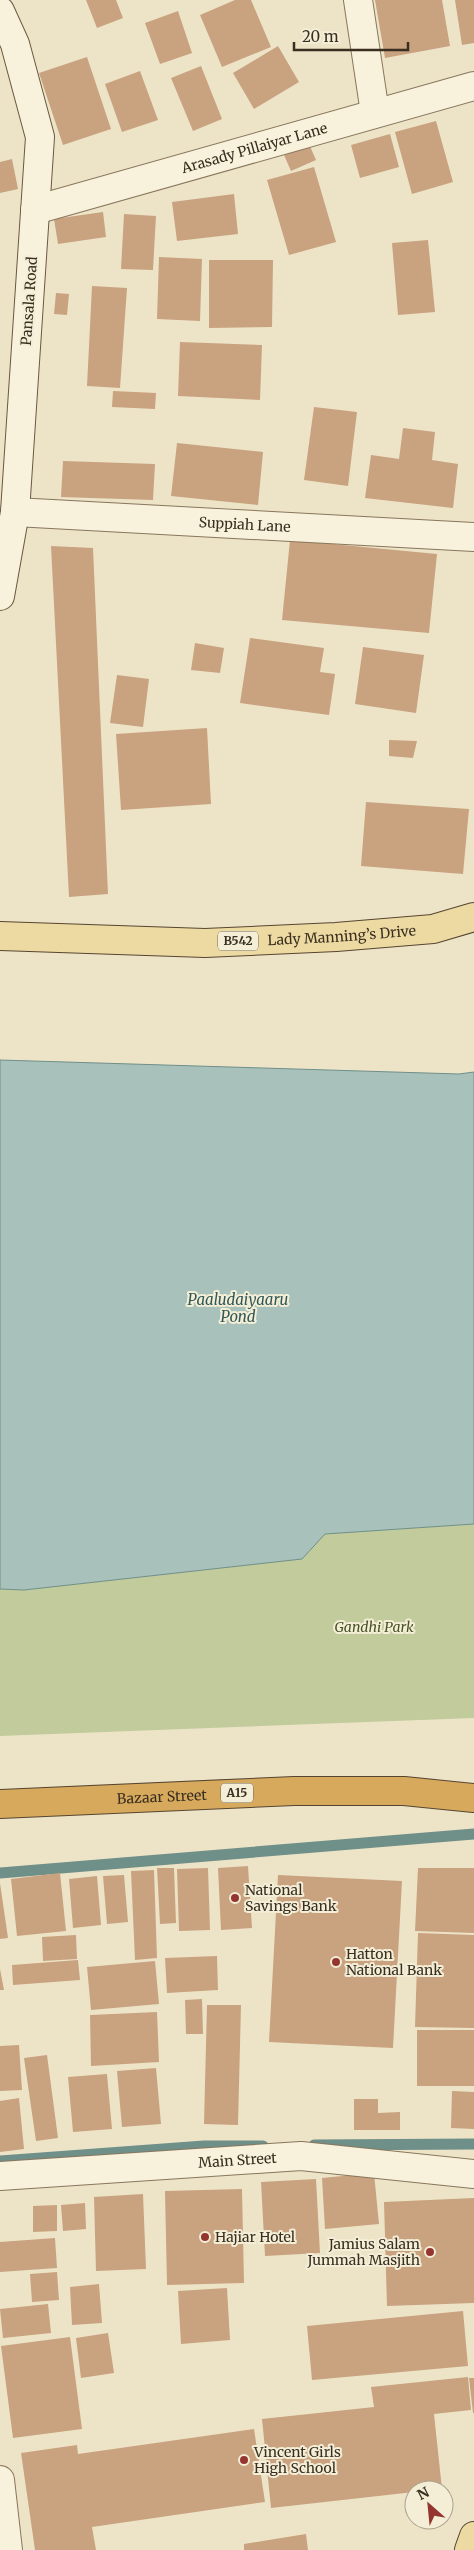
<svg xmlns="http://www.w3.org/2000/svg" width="474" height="2550" font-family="Merriweather,serif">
  <rect width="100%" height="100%" fill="#ede4c8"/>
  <!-- green -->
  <path fill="#c2cb9c" d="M474,1524V1718L0,1736V1589L24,1590L302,1559L324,1534Z"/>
  <!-- water -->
  <path fill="#a8c1bb" stroke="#6f8f89" d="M0,1060L459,1074L474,1072V1524L325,1534L302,1559L24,1590L0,1589Z"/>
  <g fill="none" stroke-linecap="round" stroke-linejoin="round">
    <!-- stream -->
    <path stroke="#6f8f89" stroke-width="11" d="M0,1873L474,1834
      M314,2145L474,2144
      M0,2161L204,2146H263"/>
  </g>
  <!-- building -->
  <path fill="#c9a27f" d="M86,0H116L123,18L97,28Z
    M235,0H251L271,47L222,67L200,15Z
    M375,0H442L450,46L385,58Z
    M455,0H474V43L462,45Z
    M178,11L192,53L160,64L145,23Z
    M278,46L299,82L254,109L233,73Z
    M87,57L111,129L63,145L39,73Z
    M201,66L222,119L193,131L171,78Z
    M140,71L158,120L122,132L105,84Z
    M436,121L453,182L412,194L395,132Z
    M390,134L399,167L360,178L351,145Z
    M309,144L316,160L291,171L284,155Z
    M12,159L18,189L0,193V162Z
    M314,167L336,242L289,255L267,180Z
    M234,194L238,234L177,241L172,202Z
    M103,212L106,237L58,244L54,219Z
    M124,214L156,216L153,270L121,269Z
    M428,240L435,312L398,315L392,243Z
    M159,257L202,259L200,321L157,319Z
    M209,260H273L272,327L209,328Z
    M92,286L127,288L120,388L87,386Z
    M56,293L69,294L67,315L54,314Z
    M180,342L262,345L260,400L178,396Z
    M113,391L156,393L155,409L112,407Z
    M314,407L357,412L348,486L304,480Z
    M403,428L435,432L432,460L458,464L453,508L365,498L371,455L399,459Z
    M177,443L263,452L258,505L171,496Z
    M63,461L155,464L153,500L61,497Z
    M290,540L437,554L429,633L282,620Z
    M51,546L93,548L108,894L69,897Z
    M250,638L324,648L320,672L335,674L329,715L240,703Z
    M195,643L224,648L220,673L191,670Z
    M363,647L424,655L416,713L355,704Z
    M117,675L149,679L143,727L110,723Z
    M207,728L211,804L121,810L116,734Z
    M389,740L417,741L413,758L389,756Z
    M366,802L469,809L463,874L361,866Z
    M248,1866L252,1928L221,1930L218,1868Z
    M157,1868H174L176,1923L160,1924Z
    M208,1868L210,1930L179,1931L177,1869Z
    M418,1868H474V1933L415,1931Z
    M154,1870L157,1958L135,1960L131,1871Z
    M60,1873L66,1931L17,1936L11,1879Z
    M124,1875L128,1922L107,1924L103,1876Z
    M278,1875L402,1881L393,2048L269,2042Z
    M97,1876L101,1925L73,1928L69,1879Z
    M0,1883L8,1938L0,1939Z
    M418,1933L474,1935V2028L415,2027Z
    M76,1935L77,1959L43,1961L42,1937Z
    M217,1956L218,1990L167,1993L165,1958Z
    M78,1960L80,1980L13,1985L12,1965Z
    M155,1961L159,2004L91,2010L87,1967Z
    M0,1969L4,1990H0Z
    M202,1999L203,2034H186L185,2000Z
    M207,2005H241L238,2125L204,2124Z
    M157,2012L159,2062L91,2066L90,2015Z
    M417,2030H474V2086H417Z
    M19,2045L22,2090L0,2091V2046Z
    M47,2055L58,2138L36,2141L24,2058Z
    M156,2068L161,2124L122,2127L117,2071Z
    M107,2074L112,2129L73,2132L68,2077Z
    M452,2091L474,2092V2129L451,2128Z
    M19,2098L24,2149L0,2152V2101Z
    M354,2099H378V2113L400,2112V2130H354Z
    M374,2173L379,2224L325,2229L322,2178Z
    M316,2179L320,2253L265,2256L261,2182Z
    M242,2189L244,2283L167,2285L165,2191Z
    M143,2194L146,2269L96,2271L94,2197Z
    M474,2198V2303L387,2306L384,2202Z
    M85,2203L86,2229L63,2231L61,2205Z
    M57,2205V2231L33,2232V2206Z
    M55,2238L57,2268L0,2272V2242Z
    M57,2272L59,2300L32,2302L30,2274Z
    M99,2284L102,2323L72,2325L70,2287Z
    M227,2288L230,2340L181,2344L178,2291Z
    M48,2304L51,2333L3,2338L0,2309Z
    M463,2311L468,2366L312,2380L307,2326Z
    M108,2333L114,2373L81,2378L76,2338Z
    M70,2337L82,2429L13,2438L1,2346Z
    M468,2377L471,2410L434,2414L442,2489L414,2490V2492L271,2508L262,2419L374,2407L371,2387Z
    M469,2378H474V2413H473Z
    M254,2429L265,2502L92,2527L96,2550H35L21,2453L77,2445L78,2454Z
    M306,2534L308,2550H244V2544Z"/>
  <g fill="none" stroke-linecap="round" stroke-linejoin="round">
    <defs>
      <g id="street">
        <path d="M358,0L375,113"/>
        <path id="s1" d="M35,210L474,86"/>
        <path id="s2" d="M15,512L474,537"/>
        <path id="s3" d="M0,2176L301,2156L474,2174"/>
        <path d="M0,2480L8,2550"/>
      </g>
      <path id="secondary" d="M0,11L15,44L40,137L15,512L0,596"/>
      <g id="primary">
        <path id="s4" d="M0,936L205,943L336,937L433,929L474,917"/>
        <path d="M469,2550L474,2536"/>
      </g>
      <g id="highway">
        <path id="s5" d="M0,1804L294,1791H404L474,1798"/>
      </g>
    </defs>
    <!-- street casing -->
    <use href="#street" stroke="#88765d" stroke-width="30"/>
    <!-- secondary casing -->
    <use href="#secondary" stroke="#6a5840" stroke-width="30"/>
    <!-- primary casing -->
    <use href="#primary" stroke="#564531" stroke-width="30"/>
    <!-- highway casing -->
    <use href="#highway" stroke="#564531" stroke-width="30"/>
    <!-- street -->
    <use href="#street" stroke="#f8f1db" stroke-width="28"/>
    <!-- secondary -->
    <use href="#secondary" stroke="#f8f1db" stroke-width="28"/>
    <!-- primary -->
    <use href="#primary" stroke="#eddaa2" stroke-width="28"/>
    <!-- highway -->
    <use href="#highway" stroke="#d7a95d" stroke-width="28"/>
  </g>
  <!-- markers -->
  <g fill="#943530" stroke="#f4eed7" stroke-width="2">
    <circle cx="235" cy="1898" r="5"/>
    <circle cx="336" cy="1962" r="5"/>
    <circle cx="205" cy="2237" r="5"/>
    <circle cx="430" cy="2252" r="5"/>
    <circle cx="244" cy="2460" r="5"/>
  </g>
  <g text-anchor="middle" stroke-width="4" stroke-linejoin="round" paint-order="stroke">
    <!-- shield labels -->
    <g fill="#f4eed7" stroke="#716857" stroke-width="1">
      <rect x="218" y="931.5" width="40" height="19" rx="4"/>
      <rect x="221" y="1783.5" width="32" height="19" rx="4"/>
    </g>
    <g font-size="12" font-weight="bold" fill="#392e20">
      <text x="238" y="945">B542</text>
      <text x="237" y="1797">A15</text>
    </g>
    <!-- street labels -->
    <g font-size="14" fill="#392e20" stroke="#f4eed7">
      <text dy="5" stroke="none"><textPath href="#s1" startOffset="228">Arasady Pillaiyar Lane</textPath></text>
      <text transform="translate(29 301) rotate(-86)" y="5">Pansala Road</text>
      <text dy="5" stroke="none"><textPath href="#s2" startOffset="230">Suppiah Lane</textPath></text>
      <text dy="5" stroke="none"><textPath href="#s4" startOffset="342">Lady Manning’s Drive</textPath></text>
      <text dy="5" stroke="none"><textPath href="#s5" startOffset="162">Bazaar Street</textPath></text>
      <text dy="5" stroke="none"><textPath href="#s3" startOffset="238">Main Street</textPath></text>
    </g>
    <!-- park labels -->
    <g font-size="14" font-style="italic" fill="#475428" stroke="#f4eed7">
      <text x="374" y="1632">Gandhi Park</text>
    </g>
    <!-- poi labels -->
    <g font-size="14" fill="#392e20" stroke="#f4eed7" text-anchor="start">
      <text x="245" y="1895">National<tspan x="245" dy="16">Savings Bank</tspan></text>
      <text x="346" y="1959">Hatton<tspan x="346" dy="16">National Bank</tspan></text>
      <text x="215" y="2242">Hajiar Hotel</text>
      <text x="420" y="2249" text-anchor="end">Jamius Salam<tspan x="420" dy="16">Jummah Masjith</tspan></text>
      <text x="254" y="2457">Vincent Girls<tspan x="254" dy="16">High School</tspan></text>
    </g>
    <!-- water labels -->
    <g font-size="15" font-style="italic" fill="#305858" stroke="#f4eed7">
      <text x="238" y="1305">Paaludaiyaaru<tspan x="238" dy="17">Pond</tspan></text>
    </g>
  </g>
  <!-- north arrow -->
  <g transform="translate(429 2505) rotate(333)"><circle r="24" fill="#f4eed7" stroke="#a9a18e"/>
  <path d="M0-4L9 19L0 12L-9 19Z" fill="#943530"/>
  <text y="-8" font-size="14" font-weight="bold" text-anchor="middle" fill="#392e20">N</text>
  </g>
  <!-- scale -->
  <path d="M294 42v8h114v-8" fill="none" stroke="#392e20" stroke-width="2.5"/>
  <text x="302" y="42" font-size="15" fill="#392e20" stroke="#f4eed7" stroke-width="4" paint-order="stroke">20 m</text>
</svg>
